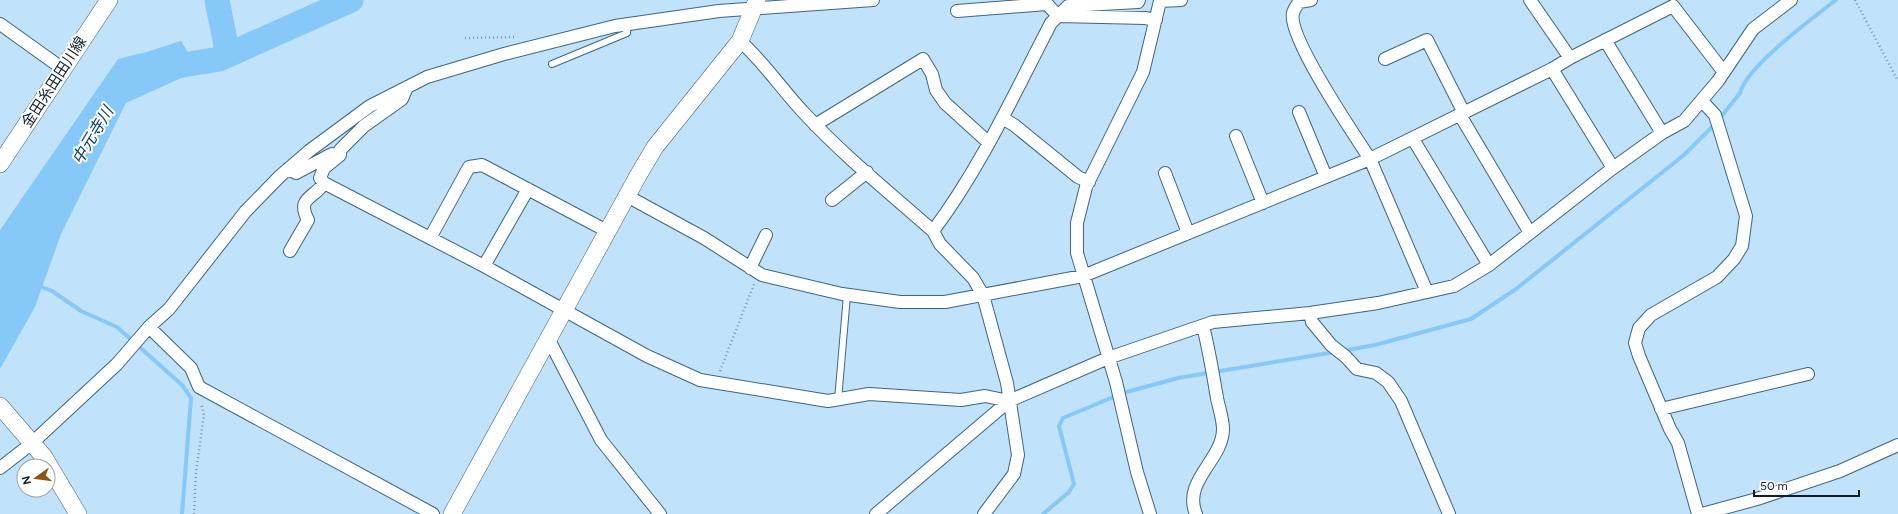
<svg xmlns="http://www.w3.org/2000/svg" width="1898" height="514" font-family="Figtree,'Noto Sans JP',sans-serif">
  <rect width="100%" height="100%" fill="#c1e2fb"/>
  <!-- water -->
  <path fill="#86c9f8" d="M181,41L199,70L126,103L61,234L35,307L0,369V230L118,59L146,52Z"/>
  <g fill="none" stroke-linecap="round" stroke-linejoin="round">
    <!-- stream -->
    <path stroke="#86c9f8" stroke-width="4" d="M37,285L52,291L81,311L117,327L182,385L191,398L182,514
      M1342,351L1375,345L1471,319L1516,289L1684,155L1716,123L1740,93C1746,67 1814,17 1836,0
      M1043,514L1069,492L1074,484L1059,426L1063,418L1123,393L1178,378L1335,352"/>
    <!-- river -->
    <path stroke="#86c9f8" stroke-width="25" d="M217,0L228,55
      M161,69L219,59L351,0"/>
    <defs>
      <path id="lane" d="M552,64L627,33L628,24
        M838,400L847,295"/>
      <path id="street" d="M1311,0L1299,2C1297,5 1294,9 1293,13C1287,36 1355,136 1370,159L1552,69L1570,58L1673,6L1723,71
        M1530,0L1570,58
        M957,11L1047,4L1058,16L1145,18L1156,20
        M0,24L63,69
        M1605,40L1662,133
        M740,41C764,62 782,90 805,114C844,156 890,193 933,231L940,244L973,278L983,295L1007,383L1018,455L1014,474L984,514
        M1385,59L1427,40L1464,113
        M1552,69L1613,168
        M407,87L402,99L364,126L340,150V155L324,168L320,178L324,183L484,266L647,356L700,380L828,401L869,394L961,400L985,396L1009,401
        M1299,112L1326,177
        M1460,115L1530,233
        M1002,118L1014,125L1078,177L1089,182
        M815,125L923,59L932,74L936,90L945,103L989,143
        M1236,136L1263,203
        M1413,139L1489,265
        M288,169L296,173L332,154
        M1165,173L1188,233
        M627,196L704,238L762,275L842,294L900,302H945L1083,276L1370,159L1427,292
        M832,200L867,172
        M933,231C981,167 1014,94 1051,23L1068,6L1138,2L1139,0
        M430,238L469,167L482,165L607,231
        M290,251L308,220C296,197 314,199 324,183
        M484,266L528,189
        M750,268L766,235
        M1310,313L1312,322L1331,345L1346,357L1357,369L1376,373L1388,382L1401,401L1449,514
        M149,327L191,368L199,387L433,514
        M548,338L601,440L660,514
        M1661,409L1808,374
        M0,468L31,444L117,364L149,327L169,309L245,212L280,176L309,151L370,106L427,77L504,54L615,26L719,11L873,0
        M876,514L1009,401L1108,358L1213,322L1310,313L1378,303L1454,286L1489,265L1613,168L1662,133L1684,121L1718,81L1753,29L1791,0
        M1150,514L1137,472L1116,382L1077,253V223L1086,187L1143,72L1160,1L1181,0
        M1196,514C1182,481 1223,460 1223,429C1223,419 1219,408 1217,398C1213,374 1209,350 1203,326
        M1698,514L1678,443L1670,429L1639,356L1635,343L1639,328L1651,315L1717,277L1734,259L1742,246L1746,216L1715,115L1702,101
        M1702,514L1757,499L1840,471L1898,445"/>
      <path id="secondary" d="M0,164L109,0
        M0,406L44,457L78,514
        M452,514L639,174L655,147L740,41L757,0"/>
    </defs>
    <!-- lane casing -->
    <use href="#lane" stroke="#3f6580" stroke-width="8"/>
    <!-- street casing -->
    <use href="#street" stroke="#3f6580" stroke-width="14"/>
    <!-- secondary casing -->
    <use href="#secondary" stroke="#3f6580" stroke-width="18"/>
    <!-- path -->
    <path stroke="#7d98ac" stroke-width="2.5" stroke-dasharray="1 3" stroke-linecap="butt" d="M1855,0L1898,81
      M465,38L515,37
      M720,371L754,284
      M194,514L196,472L204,415L201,403"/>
    <!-- lane -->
    <use href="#lane" stroke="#fff" stroke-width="6"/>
    <!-- street -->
    <use href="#street" stroke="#fff" stroke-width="12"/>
    <!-- secondary -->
    <use href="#secondary" stroke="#fff" stroke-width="17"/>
  </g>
  <g text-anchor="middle" stroke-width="4" stroke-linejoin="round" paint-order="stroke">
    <!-- street labels -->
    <g font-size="15" fill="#0e1f2a" stroke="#fefefe">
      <text transform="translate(54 82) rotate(-57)" y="5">金田糸田田川線</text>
    </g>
    <!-- water labels -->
    <g font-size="16" font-style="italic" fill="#0b4160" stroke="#fefefe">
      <text transform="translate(92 135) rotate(-59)" y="6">中元寺川</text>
    </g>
  </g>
  <!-- north arrow -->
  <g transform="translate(36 478) rotate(256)"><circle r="19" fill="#fefefe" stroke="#9ea5a9"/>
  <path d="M0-3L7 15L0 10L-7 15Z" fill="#8f5214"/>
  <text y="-6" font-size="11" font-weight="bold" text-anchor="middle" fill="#0e1f2a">N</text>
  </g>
  <!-- scale -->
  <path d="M1754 490v6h105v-6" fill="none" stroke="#0e1f2a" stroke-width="2"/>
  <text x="1760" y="490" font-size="12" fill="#0e1f2a" stroke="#fefefe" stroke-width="3" paint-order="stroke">50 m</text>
</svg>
